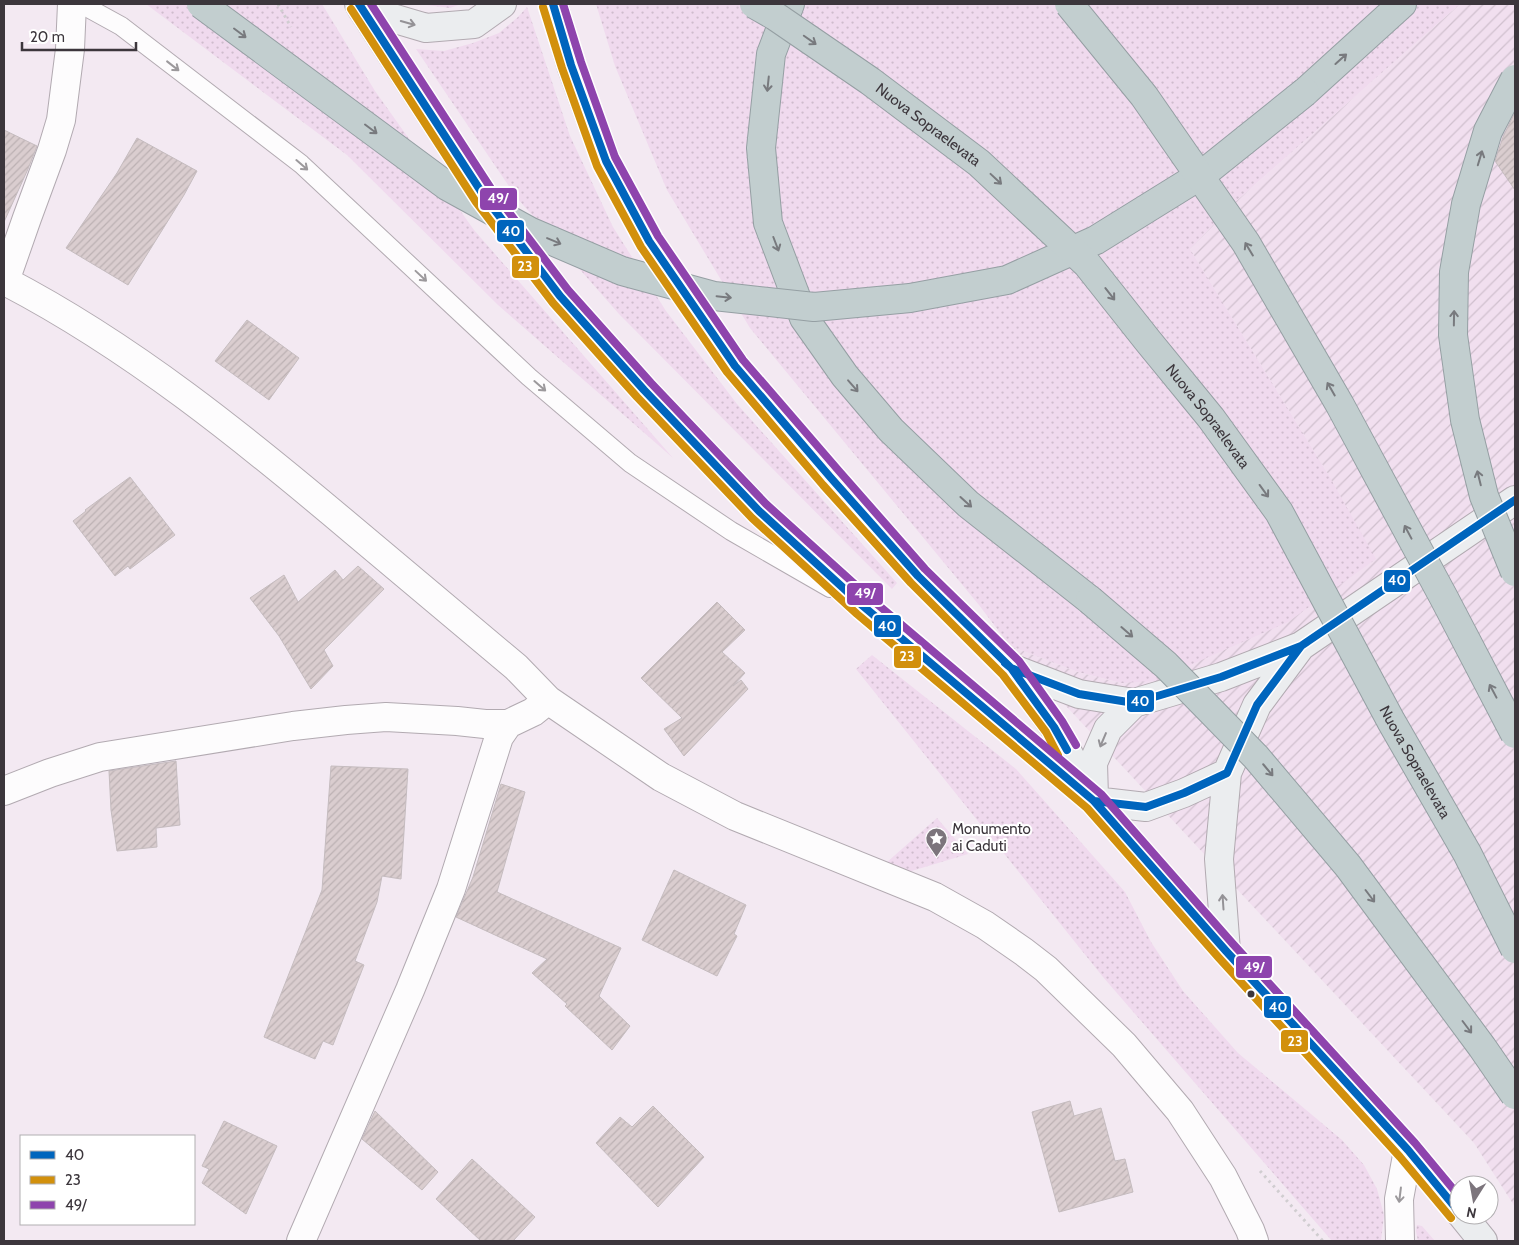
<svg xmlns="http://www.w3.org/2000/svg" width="1519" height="1245" font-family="Cabin,sans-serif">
  <defs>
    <pattern id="industrial-furrows" width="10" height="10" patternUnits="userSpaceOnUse" patternTransform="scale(1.25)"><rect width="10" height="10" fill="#f1dfef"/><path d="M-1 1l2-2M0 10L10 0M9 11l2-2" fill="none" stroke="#d0c0ce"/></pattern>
    <pattern id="green-dots" width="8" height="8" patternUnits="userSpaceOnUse" patternTransform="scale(1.25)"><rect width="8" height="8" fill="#f0daee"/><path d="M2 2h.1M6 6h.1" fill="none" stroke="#cfbccd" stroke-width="1.8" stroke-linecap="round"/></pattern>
    <pattern id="building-hatch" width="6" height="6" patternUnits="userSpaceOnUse" patternTransform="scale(1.25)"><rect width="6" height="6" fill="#dacdcf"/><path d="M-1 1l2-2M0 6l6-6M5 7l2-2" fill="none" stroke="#bcb1b3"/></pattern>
  </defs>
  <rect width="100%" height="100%" fill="#f3e9f2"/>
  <!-- industrial -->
  <path fill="url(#industrial-furrows)" d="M1460,4H1515V1207L1474,1143L1010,646L1078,672L1120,683L1328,474L1190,249L1234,203Z"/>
  <!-- green -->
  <path fill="url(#green-dots)" d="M146,4H322L375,91L474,230L673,458L498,305L347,155Z
    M419,4H461L450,8Z
    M596,4H1460L1234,203L1190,249L1328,474L1376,559L1288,622L1154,681L1121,683L1078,672L1010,646L979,605L750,328L667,190L615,66Z
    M527,7L570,136L613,227L666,311L737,404L897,583L892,589L619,314L517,198L416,49L444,51L473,43L499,33L518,17Z
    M872,655L1016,769L1125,892L1151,942L1183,991L1238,1053L1342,1140L1364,1165L1377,1189L1384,1215L1381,1241H1332L1103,977L856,669Z
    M937,818L968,854L905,873L886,863Z
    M1417,1225L1422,1226L1435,1241H1418L1416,1231Z"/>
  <!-- building -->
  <path fill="url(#building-hatch)" stroke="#c5bcbf" d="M1515,112V190L1495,161L1503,137Z
    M4,130L37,146L28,169L4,222Z
    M137,138L197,171L184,195L128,285L66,248L117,173Z
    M247,320L299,358L269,400L215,361Z
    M130,477L175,535L130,569L128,566L115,576L73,521L86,511L85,510Z
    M358,566L384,589L324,650L333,666L311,689L279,636L250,598L284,575L298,602L335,570L343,580Z
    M717,602L745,630L722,652L745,673L733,686L741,680L748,689L684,756L664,729L682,718L641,678Z
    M176,761L180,825L156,828L157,847L117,851L111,810L109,771Z
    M331,766L408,769L401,879L382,876L377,902L355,961L364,965L333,1045L323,1041L315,1059L264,1037L322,890Z
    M501,784L525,792L497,892L621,948L599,996L630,1026L612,1050L565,1006L567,1004L532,973L547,959L456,917L473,877Z
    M674,870L746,905L734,934L737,936L717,976L642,940Z
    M1070,1101L1074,1116L1101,1108L1115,1161L1125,1159L1133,1192L1059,1212L1032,1112Z
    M653,1106L704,1157L658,1207L596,1143L620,1117L632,1127Z
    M375,1111L438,1172L422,1190L362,1139Z
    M224,1121L277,1146L246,1214L202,1183L209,1169L202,1166Z
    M472,1159L535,1217L513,1241H481L436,1199Z"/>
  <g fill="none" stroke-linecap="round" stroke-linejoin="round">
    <defs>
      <path id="lane" d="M81,4L121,26L301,164L529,377L630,463L731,531L830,588"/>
      <path id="street" d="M72,4L70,49L61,120L52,150L27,218L5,281C132,347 245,439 354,531C408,576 462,622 516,667L548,700L661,777L735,816L935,897L985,925L1024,952L1046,969L1124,1045L1180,1111L1223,1177L1250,1230L1254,1241
        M4,791L50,773L100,757L293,726L346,720L386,717L457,721L485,724H508L533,712L548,700
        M301,1241L410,990L451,889L499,737L508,724
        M1400,1241L1399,1199L1408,1150"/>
      <path id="secondary" d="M359,4L484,196L560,296L644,390L759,511L863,606L1094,801L1226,951L1408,1150L1459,1212
        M553,4L571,65L606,161L649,241L735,366L831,478L918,576L1011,668L1054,727L1086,786
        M362,9L426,28L474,24L502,4
        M1011,668L1079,694L1134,703L1221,677L1301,646L1515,500
        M1094,797L1093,763L1108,729L1134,703
        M1094,801L1146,807L1184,793L1227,773
        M1226,951L1219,859L1227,773L1257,705L1301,646
        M1462,1215L1483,1241"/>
      <path id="highway" d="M790,4L771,54L761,148L768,223L804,318L845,376L891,430L968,504L1090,600
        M1305,92L1402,4"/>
    </defs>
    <!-- lane casing -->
    <use href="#lane" stroke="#b2aab1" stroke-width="20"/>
    <!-- street casing -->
    <use href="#street" stroke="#b2aab1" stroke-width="30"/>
    <!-- secondary casing -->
    <use href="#secondary" stroke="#b2aab1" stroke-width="30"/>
    <!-- highway casing -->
    <use href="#highway" stroke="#959fa3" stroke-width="30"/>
    <!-- path -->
    <path stroke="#d0cdd0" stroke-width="3" stroke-dasharray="2.5 4" stroke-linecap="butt" d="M278,4L291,27
      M1260,1171L1323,1241"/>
    <!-- lane -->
    <use href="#lane" stroke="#fdfcfd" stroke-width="18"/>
    <!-- street -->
    <use href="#street" stroke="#fdfcfd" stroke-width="28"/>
    <!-- secondary -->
    <use href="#secondary" stroke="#ebedef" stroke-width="28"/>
    <!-- highway -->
    <use href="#highway" stroke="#c2cecf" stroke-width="28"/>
    <defs>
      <g id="highway-bridge">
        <path d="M201,4L447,186L529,231L622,271L714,296L814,307L910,298L1007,280L1096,240L1204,173L1305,92"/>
        <path id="s1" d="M754,4L775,16L870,81L979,163L1087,264L1148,341L1211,418L1279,512L1391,721L1467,853L1515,949"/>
        <path d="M1069,4L1144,96L1246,243L1340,405L1444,598L1515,734"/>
        <path d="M1515,79L1488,131L1466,204L1454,272L1453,335L1465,420L1484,496L1515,572"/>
        <path d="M1090,600L1166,665L1256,757L1348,866L1482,1047L1515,1095"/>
      </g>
    </defs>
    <!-- highway-bridge casing -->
    <use href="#highway-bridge" stroke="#959fa3" stroke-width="30" stroke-linecap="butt"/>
    <!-- highway-bridge -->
    <use href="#highway-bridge" stroke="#c2cecf" stroke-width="28"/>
    <defs>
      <path id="bus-1" d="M359,4L484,196L560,296L644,390L759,511L863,606L1094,801L1226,951L1408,1150L1459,1212
        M553,4L571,65L606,161L649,241L735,366L831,478L918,576L1011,668L1054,727L1067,750
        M1005,663L1011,668L1079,694L1134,703L1221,677L1301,646L1515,500
        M1094,801L1146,807L1184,793L1227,773L1257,705L1301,646L1307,642"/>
      <path id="bus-2" d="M543,7L562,68L597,166L641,247L727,372L823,485L911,583L1003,675L1046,732L1058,755
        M351,9L476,202L553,303L637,397L752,518L857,614L1087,808L1219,958L1400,1157L1451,1218"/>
      <path id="bus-3" d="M371,4L492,190L568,290L651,383L766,504L870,598L1101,794L1233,944L1415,1143L1459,1196
        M563,4L581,62L615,157L658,236L743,360L839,471L925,569L1019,661L1062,721L1076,745"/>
    </defs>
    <!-- bus-1 casing -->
    <use href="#bus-1" stroke="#fff" stroke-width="11"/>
    <!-- bus-2 casing -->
    <use href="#bus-2" stroke="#fff" stroke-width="11"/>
    <!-- bus-3 casing -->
    <use href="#bus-3" stroke="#fff" stroke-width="11"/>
    <!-- bus-1 -->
    <use href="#bus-1" stroke="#0065bd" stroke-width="8"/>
    <!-- bus-2 -->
    <use href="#bus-2" stroke="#d2900c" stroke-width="8"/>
    <!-- bus-3 -->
    <use href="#bus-3" stroke="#8e44ad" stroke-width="8"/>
  </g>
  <!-- one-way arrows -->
  <defs><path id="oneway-shaft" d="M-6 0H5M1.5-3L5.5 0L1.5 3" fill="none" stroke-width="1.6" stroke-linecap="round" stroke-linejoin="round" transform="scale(1.25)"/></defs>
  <g stroke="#949296">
    <use href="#oneway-shaft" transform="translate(408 23) rotate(16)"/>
    <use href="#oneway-shaft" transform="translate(1103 740) rotate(113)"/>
    <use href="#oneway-shaft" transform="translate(1223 902) rotate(-94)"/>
  </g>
  <g stroke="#787a7e">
    <use href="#oneway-shaft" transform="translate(240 33) rotate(37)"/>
    <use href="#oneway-shaft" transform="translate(810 40) rotate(35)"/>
    <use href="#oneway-shaft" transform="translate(1341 59) rotate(-42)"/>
    <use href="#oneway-shaft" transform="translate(768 84) rotate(96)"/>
    <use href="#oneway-shaft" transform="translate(371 129) rotate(37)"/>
    <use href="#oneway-shaft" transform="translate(1480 158) rotate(-73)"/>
    <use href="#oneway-shaft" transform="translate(996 179) rotate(43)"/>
    <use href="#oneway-shaft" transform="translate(554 241) rotate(23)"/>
    <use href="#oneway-shaft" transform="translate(776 244) rotate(69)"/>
    <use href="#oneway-shaft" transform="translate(1249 249) rotate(-121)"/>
    <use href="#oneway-shaft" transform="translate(1110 294) rotate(52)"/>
    <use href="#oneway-shaft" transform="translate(724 297) rotate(6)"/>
    <use href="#oneway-shaft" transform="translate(1454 318) rotate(-89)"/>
    <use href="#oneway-shaft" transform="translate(853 386) rotate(49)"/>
    <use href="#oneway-shaft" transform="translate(1331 389) rotate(-120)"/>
    <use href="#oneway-shaft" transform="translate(1479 478) rotate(-104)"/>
    <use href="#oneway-shaft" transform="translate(1264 491) rotate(54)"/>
    <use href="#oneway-shaft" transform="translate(966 502) rotate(42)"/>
    <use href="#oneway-shaft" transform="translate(1408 532) rotate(-118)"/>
    <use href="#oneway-shaft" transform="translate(1127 632) rotate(41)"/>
    <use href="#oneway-shaft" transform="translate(1493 691) rotate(-118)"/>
    <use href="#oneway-shaft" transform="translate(1268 770) rotate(50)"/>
    <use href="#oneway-shaft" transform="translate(1370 896) rotate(53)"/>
    <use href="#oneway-shaft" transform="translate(1467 1027) rotate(53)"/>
  </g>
  <g stroke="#9c999c">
    <use href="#oneway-shaft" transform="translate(173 66) rotate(38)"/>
    <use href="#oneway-shaft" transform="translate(302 165) rotate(41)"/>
    <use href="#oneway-shaft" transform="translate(421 276) rotate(43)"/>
    <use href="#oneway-shaft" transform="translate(540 386) rotate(41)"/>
    <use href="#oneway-shaft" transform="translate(1400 1195) rotate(97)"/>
  </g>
  <!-- icons -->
  <defs>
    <symbol id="sight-pin" viewBox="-11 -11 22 30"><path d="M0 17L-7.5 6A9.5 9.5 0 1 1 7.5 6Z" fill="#7c757c" stroke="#fff"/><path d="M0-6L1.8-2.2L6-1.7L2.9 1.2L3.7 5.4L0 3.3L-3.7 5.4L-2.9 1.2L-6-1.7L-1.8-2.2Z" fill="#fff"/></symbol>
  </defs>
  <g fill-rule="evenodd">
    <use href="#sight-pin" x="924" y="826" width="25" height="34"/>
  </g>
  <!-- markers -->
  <circle fill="#3c363c" stroke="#fff" stroke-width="2" cx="1251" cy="994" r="4.5"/>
  <g text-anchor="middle" stroke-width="4" stroke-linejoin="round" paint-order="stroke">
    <!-- street labels -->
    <g font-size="15" fill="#3c363c" stroke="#fff">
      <text dy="5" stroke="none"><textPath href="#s1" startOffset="212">Nuova Sopraelevata</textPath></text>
      <text dy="5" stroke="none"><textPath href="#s1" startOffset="618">Nuova Sopraelevata</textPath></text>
      <text dy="5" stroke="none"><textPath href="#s1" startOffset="1022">Nuova Sopraelevata</textPath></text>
    </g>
    <!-- poi labels -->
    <g font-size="15" fill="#3c363c" stroke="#fff" text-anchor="start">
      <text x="952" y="834">Monumento<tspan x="952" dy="17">ai Caduti</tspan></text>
    </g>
  </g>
  <g stroke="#fff" stroke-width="2">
    <rect x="479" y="187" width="39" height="24" rx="5" fill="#8e44ad"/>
    <rect x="496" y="219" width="29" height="24" rx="5" fill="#0065bd"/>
    <rect x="511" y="255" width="29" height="24" rx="5" fill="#d2900c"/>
    <rect x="1383" y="569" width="28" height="24" rx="5" fill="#0065bd"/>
    <rect x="846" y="582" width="38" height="24" rx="5" fill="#8e44ad"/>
    <rect x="873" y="614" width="29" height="24" rx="5" fill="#0065bd"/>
    <rect x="893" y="645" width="29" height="24" rx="5" fill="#d2900c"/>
    <rect x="1126" y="689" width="29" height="24" rx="5" fill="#0065bd"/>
    <rect x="1235" y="955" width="38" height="24" rx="5" fill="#8e44ad"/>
    <rect x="1263" y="995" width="29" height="24" rx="5" fill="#0065bd"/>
    <rect x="1280" y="1029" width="29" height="24" rx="5" fill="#d2900c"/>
  </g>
  <g font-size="14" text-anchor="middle" font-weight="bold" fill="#fff">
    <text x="498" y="203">49/</text>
    <text x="511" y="236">40</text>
    <text x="525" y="271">23</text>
    <text x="1397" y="585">40</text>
    <text x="865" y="598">49/</text>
    <text x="887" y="631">40</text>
    <text x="907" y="661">23</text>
    <text x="1140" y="706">40</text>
    <text x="1254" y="972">49/</text>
    <text x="1278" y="1012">40</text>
    <text x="1295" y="1046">23</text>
  </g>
  <!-- border -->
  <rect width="1519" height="1245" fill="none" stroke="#3c363c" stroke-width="10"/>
  <!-- legend -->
  <rect x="20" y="1135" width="175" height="90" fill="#ffffff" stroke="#b1afb1"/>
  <rect x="30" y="1151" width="25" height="8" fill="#0065bd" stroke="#b1afb1"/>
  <text x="65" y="1160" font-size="15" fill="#3c363c">40</text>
  <rect x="30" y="1176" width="25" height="8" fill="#d2900c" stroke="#b1afb1"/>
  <text x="65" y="1185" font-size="15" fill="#3c363c">23</text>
  <rect x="30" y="1201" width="25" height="8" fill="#8e44ad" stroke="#b1afb1"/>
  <text x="65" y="1210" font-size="15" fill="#3c363c">49/</text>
  <!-- north arrow -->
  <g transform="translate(1474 1200) rotate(191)"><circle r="24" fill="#ffffff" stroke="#b1afb1"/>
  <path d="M0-4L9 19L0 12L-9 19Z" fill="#7c757c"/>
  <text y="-8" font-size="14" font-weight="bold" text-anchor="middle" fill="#3c363c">N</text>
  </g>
  <!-- scale -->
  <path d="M22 42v8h114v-8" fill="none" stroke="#3c363c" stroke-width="2.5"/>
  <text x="30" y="42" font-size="15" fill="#3c363c" stroke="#ffffff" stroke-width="4" paint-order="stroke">20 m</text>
</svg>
